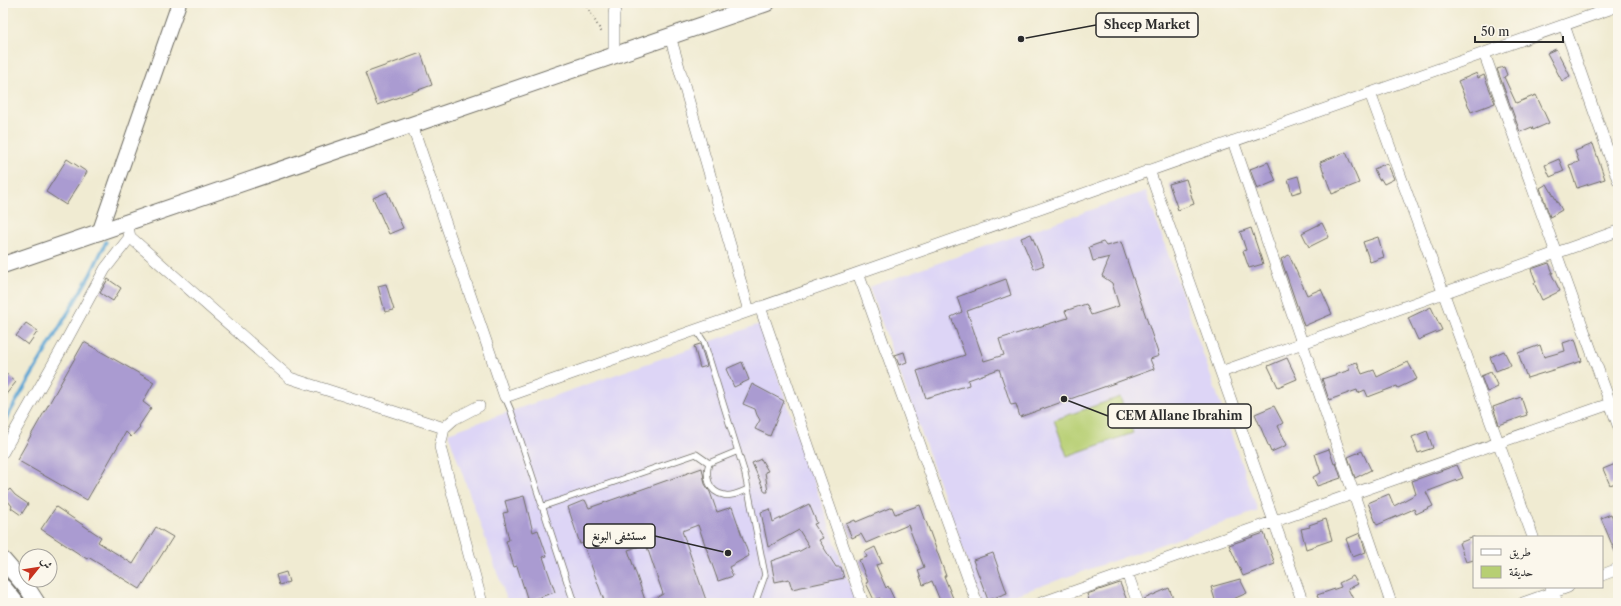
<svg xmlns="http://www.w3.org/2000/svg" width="1621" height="606" font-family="'Libre Caslon Text',Amiri,serif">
  <rect width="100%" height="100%" fill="#fbf7ec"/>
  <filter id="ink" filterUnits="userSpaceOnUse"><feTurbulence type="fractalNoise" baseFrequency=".025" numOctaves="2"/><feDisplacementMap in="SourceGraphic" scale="8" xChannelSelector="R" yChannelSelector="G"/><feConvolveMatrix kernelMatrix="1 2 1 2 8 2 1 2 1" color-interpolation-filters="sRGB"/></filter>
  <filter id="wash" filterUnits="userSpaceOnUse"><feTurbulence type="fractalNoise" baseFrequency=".012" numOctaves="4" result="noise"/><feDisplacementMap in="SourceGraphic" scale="16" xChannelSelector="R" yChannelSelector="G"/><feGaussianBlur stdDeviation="0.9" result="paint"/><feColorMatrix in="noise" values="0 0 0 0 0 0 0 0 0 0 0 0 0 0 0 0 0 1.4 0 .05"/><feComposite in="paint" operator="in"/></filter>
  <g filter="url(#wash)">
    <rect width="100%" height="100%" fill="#f0ebd2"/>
    <!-- built -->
    <path fill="#ddd5f6" d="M1146,191L1258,511L991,603H982L869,287Z
      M760,324L856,603H508L448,433Z"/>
    <!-- green -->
    <path fill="#b7cf73" stroke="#717d4f" d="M1120,397L1133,433L1067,456L1054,420Z"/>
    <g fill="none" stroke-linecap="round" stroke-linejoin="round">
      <!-- stream -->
      <path stroke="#5da6d4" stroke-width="3.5" d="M3,424L90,275L106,242"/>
    </g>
    <g id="blocks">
      <!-- building -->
      <path fill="#aa9bd1" d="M1556,49L1570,76L1562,81L1547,53Z
        M421,53L432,85L377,105L365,73Z
        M1504,67L1507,75L1504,77L1516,103L1536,95L1549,123L1533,130L1532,127L1520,132L1497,69Z
        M1477,73L1478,78L1484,75L1495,103L1471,112L1458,81Z
        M1593,144L1605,179L1577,188L1569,165L1579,162L1575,151Z
        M1346,152L1359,183L1332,194L1320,162Z
        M67,159L87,172L66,205L46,192Z
        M1559,159L1564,171L1550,177L1545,165Z
        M1268,162L1276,181L1257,189L1250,169Z
        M1387,163L1394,179L1384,184L1381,179L1379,180L1374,169Z
        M1298,176L1302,191L1292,194L1288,179Z
        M1186,179L1194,204L1178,210L1169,184Z
        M1547,184L1562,210L1550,217L1540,188Z
        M387,192L403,228L389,234L373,198Z
        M1322,223L1329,237L1309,247L1302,233Z
        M1251,228L1263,264L1249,268L1243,251L1246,250L1240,232Z
        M1031,234L1044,265L1034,269L1021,238Z
        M1378,237L1384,257L1370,262L1363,242Z
        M1103,242L1106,246L1121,242L1159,356L1150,359L1154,369L1020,417L1016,404L1011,405L999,369L968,380L969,385L926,398L917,371L965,355L951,317L962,312L957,297L1006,279L1011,295L967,311L984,361L1004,355L999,339L1068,318L1065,311L1086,304L1091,315L1119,306L1112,283L1102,276L1110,257L1093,261L1089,247Z
        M1289,255L1307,295L1321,289L1332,314L1304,326L1281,259Z
        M1549,263L1553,273H1551L1560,291L1542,300L1534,283L1536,282L1531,269Z
        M108,279L121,288L113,301L100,293Z
        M386,284L394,310L385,312L378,286Z
        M1431,307L1442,330L1418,340L1408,318Z
        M26,323L38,331L28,345L16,336Z
        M1575,339L1582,361L1527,378L1518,353L1540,345L1544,357L1565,351L1563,343Z
        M84,342L154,382L143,402L151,408L139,426L140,427L131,437L126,432L87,500L17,460Z
        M700,344L707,366L700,368L694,346Z
        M1504,351L1511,365L1496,371L1490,357Z
        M904,352L907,362L899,365L895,355Z
        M1287,358L1297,379L1278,387L1268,366Z
        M742,362L749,380L734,387L726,369Z
        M1357,362L1362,374L1374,370L1377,377L1408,362L1417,379L1398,388L1397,386L1368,397L1365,390L1358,393L1357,390L1329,400L1322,379L1350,370L1348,365Z
        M3,371L16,382L3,398Z
        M1491,372L1498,387L1487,392L1481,376Z
        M752,384L784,401L770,436L755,429L760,420L757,415L755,409L743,404Z
        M1521,397L1527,415L1499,425L1493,407Z
        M1274,406L1283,423L1278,426L1287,445L1271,452L1255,414Z
        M1427,431L1433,448L1418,453L1412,437Z
        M1329,449L1334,464L1336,463L1341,478L1317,486L1313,477L1321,473L1315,454Z
        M1362,451L1371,470L1355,478L1348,457Z
        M761,459L768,471L765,472L768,492H765L752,463Z
        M1618,463V482L1610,485L1603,469Z
        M1457,465L1463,478L1426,492L1433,506L1416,514L1414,509L1377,525L1368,503L1389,494L1394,506L1416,494L1412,481Z
        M702,468L705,484L710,492L717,512L732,507L749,556L729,567L733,576L718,581L698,525L682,531L707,603H647L663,594L646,544L628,550L646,603H605L583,543L580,544L568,507L585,500L589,508Z
        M10,489L15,495L28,504L21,515L11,508L12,506L3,495Z
        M524,496L533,532L538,530L547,556L543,557L555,592L528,601L517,566L514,567L506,541L509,540L503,513L508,512L505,501Z
        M809,504L817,523L814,524L823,538L819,540L836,567H841L844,578L792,589L789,579L775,582L771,561L800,551L809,546L799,530L768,547L761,512L770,509L773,522Z
        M920,505L946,576H944L955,603H941L932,581L923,585L918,570L924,567L908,525L866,543L861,534L852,538L846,524L855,520L856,522L892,507L895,514Z
        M56,507L101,537L98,542L133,564L156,527L173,537L140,589L88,557L87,559L41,529Z
        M1611,514L1614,521L1618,519V559L1601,518Z
        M1326,519L1332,540L1306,549L1301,529L1310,527L1309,525Z
        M1264,533L1275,564L1243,576L1229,545Z
        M1360,533L1366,552L1353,557L1346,539Z
        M1474,537V560L1466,562L1459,543Z
        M875,547L882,563L876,565L886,588L888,586L896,603H882L880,598L874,600L866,583L868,582L859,560L867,557L865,552Z
        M993,553L1007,593L988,600L973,560Z
        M286,572L289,582L279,585L276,575Z
        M1353,576L1358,584L1348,589L1353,599L1346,603H1320L1317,595L1341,587L1339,583Z
        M1240,579L1247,593L1231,600L1216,603L1211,587Z
        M1120,583L1128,603H1090L1087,594Z
        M1169,588L1175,603H1145L1144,599Z"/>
    </g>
  </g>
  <g filter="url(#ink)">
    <use href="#blocks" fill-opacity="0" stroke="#706e65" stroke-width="1"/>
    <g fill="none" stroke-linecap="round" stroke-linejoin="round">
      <defs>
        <path id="service" d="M696,330L704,342L745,474L765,575L755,603
          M505,397L511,411L574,603
          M738,451L709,463C705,476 708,492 724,495C732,497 741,492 748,489
          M541,507L696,454L709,463"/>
        <path id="minor" d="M1564,25L1618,180
          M670,36L749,311
          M1484,53L1618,425
          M614,55V14L616,3
          M1370,93L1533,537
          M412,125L505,397L1618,6
          M1233,141L1391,603
          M1149,170L1303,603
          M127,223L130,237L290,378L444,428
          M858,273L977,603
          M760,307L863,603
          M1221,372L1618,231
          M479,406L454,419L444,428L440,447L482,603
          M3,452L60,352L105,269L130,237
          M1127,573L1138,603
          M1602,575L1618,569
          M1551,587L1557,603
          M1041,603L1618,401
          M1523,603L1568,587"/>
        <path id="tertiary" d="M99,233L179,3"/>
        <path id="secondary" d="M3,265L767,3
          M3,560L28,589L37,603
          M3,587L16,603"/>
      </defs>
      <!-- service casing -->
      <use href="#service" stroke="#706e65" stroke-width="7"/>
      <!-- minor casing -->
      <use href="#minor" stroke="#706e65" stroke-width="12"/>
      <!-- tertiary casing -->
      <use href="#tertiary" stroke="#706e65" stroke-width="16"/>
      <!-- secondary casing -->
      <use href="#secondary" stroke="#706e65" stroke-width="18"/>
      <!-- path -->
      <path stroke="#706e65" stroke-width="2" stroke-dasharray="1 3" stroke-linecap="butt" d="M585,3L602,33"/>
      <!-- service -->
      <use href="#service" stroke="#fff" stroke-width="5.5"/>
      <!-- minor -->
      <use href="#minor" stroke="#fff" stroke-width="11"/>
      <!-- tertiary -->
      <use href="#tertiary" stroke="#fff" stroke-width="14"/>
      <!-- secondary -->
      <use href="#secondary" stroke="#fff" stroke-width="16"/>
    </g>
  </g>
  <!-- callouts -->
  <path fill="none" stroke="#2b2b2b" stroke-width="1.5" d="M1021 39L1096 25M1064 399L1108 416M728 553L655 536"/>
  <g fill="#2b2b2b" stroke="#fbf7ec" stroke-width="1.5">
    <circle cx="1021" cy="39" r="4"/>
    <circle cx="1064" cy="399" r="4"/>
    <circle cx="728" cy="553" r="4"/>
  </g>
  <g fill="#fbf7ec" stroke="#2b2b2b" stroke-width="1.5">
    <rect x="1096" y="13" width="102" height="24" rx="4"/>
    <rect x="1108" y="404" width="143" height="24" rx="4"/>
    <rect x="584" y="524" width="71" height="24" rx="4"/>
  </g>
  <g font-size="12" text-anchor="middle" font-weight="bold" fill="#2b2b2b">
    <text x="1147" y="29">Sheep Market</text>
    <text x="1179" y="420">CEM Allane Ibrahim</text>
    <text x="619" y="540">مستشفى البونغ</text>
  </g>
  <!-- margin -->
  <rect width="1621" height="606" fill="none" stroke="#fbf7ec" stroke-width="16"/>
  <!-- legend -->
  <rect x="1473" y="536" width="130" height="52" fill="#fbf7ec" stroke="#a8a59f"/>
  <rect x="1481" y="549" width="20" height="6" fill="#ffffff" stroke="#a8a59f"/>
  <text x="1509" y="556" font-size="12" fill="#2b2b2b">طريق</text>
  <rect x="1481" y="566" width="20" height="12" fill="#b7cf73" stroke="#a8a59f"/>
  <text x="1509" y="576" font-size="12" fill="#2b2b2b">حديقة</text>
  <!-- north arrow -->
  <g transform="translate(38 568) rotate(60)"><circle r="19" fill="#fbf7ec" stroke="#a8a59f"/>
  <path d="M0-3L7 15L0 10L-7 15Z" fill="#c8321e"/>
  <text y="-6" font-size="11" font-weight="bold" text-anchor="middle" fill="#2b2b2b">ش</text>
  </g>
  <!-- scale -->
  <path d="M1475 36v6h88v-6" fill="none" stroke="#2b2b2b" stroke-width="2"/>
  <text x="1481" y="36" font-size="12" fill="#2b2b2b" stroke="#fbf7ec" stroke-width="3" paint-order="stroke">50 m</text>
</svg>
